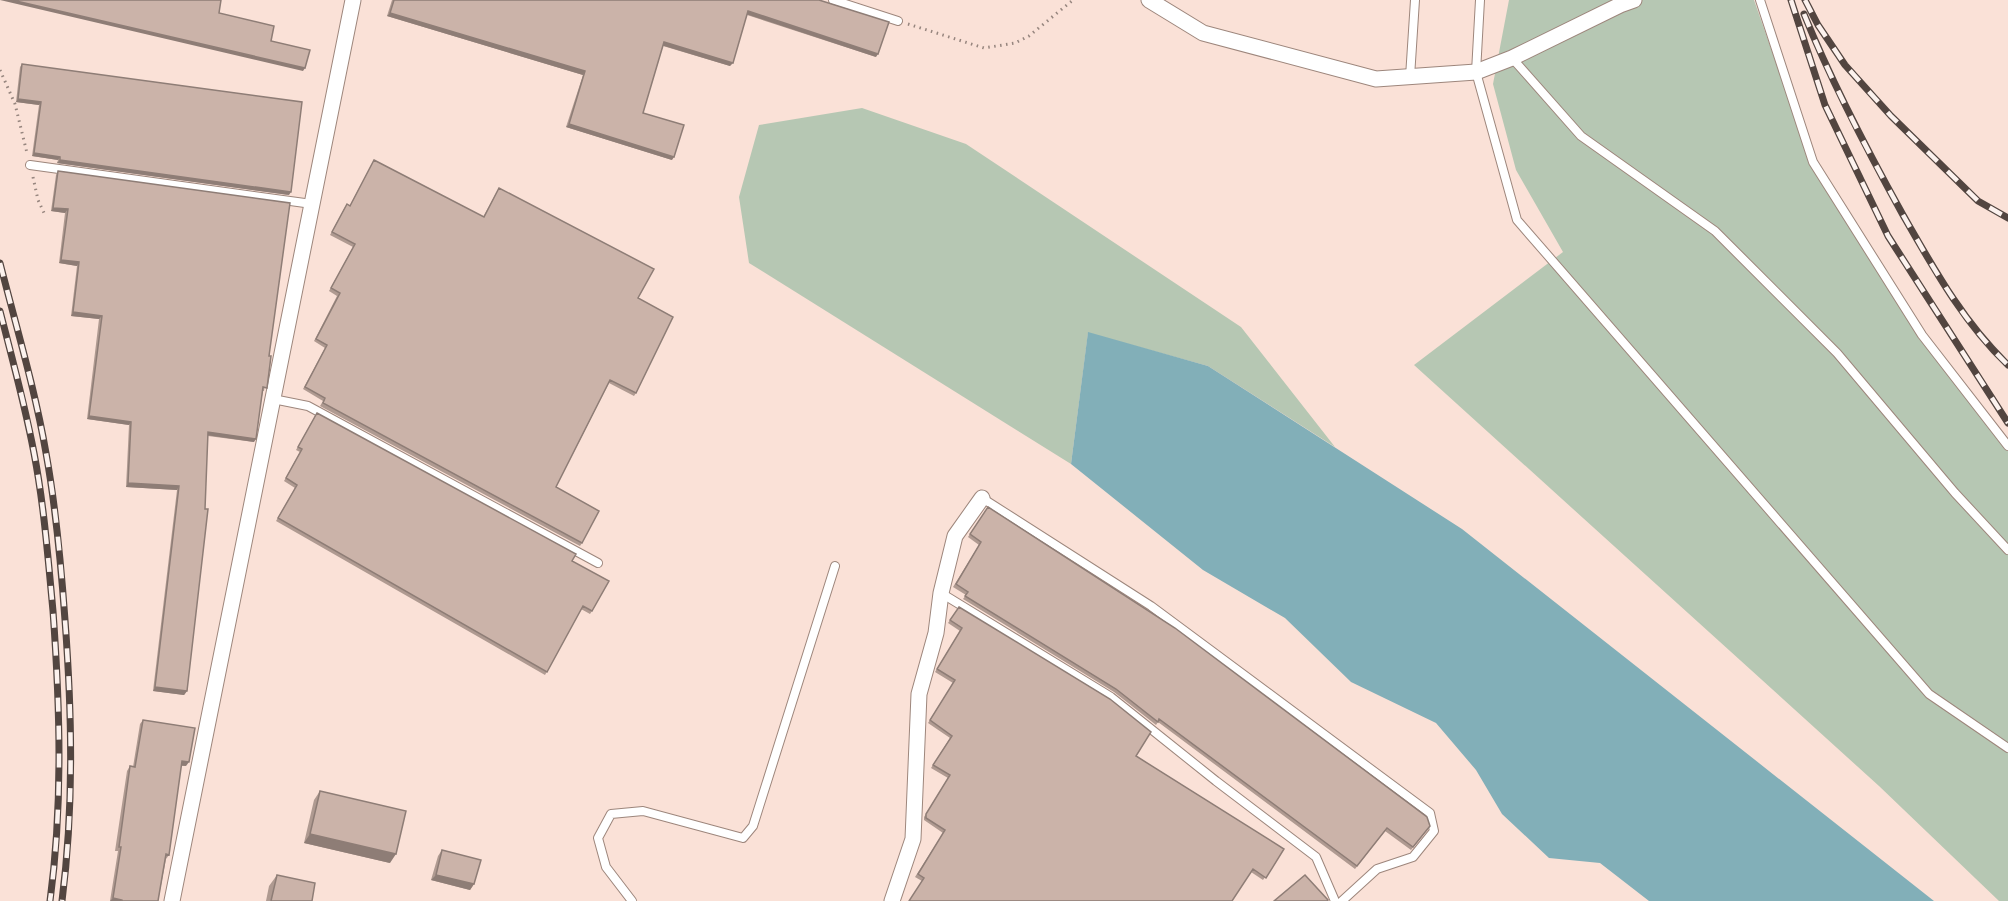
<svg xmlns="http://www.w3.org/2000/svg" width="2008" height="901" font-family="'DM Sans',sans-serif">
  <rect width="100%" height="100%" fill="#fae1d7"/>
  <!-- green -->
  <path fill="#b6c7b3" d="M1509,0H1754L1808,154L1920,340L2008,440V901H1999L1879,786L1414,365L1563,252L1516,170L1493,84Z
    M862,108L966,144L1241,327L1335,447L1208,366L1088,333L1071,464L749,263L739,197L759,125Z"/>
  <!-- water -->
  <path fill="#82afb8" d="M1088,332L1208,366L1462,529L1934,901H1649L1600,863L1549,858L1502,814L1476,770L1436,723L1351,682L1285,618L1203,570L1071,464Z"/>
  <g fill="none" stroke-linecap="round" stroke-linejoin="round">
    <defs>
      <path id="lane" d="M833,0L898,21
        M1480,0L1476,72L1517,220L1929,694L2008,748
        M1760,0L1813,162L1922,335L2008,446
        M1512,58L1581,136L1715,231L1837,353L1955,493L2008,550
        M1410,77L1415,0
        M30,165L312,204
        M273,399L308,406L598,563
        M982,498L1151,606L1430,813L1434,831L1413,857L1377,869L1342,901
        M941,593L1111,697L1216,781L1316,857L1335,901
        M632,901L606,867L598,838L611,814L643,811L743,838L753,826L835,566"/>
      <path id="street" d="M1149,0L1203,33L1376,79L1476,72L1512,58L1620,5L1634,0
        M172,901L353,0
        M892,901L913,839L919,694L936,633L941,593L955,536L982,498"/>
    </defs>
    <!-- lane casing -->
    <use href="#lane" stroke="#9d867c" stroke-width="10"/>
    <!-- street casing -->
    <use href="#street" stroke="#9d867c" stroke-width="17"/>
    <!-- path -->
    <path stroke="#96857e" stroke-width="3" stroke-dasharray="1.5 4.5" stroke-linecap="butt" d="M908,24L984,48L1015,43L1029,36L1073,0
      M0,70L15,104L27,153
      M33,177L38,200L45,215"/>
    <!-- lane -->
    <use href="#lane" stroke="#fff" stroke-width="8"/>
    <!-- street -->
    <use href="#street" stroke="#fff" stroke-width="15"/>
    <defs>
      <path id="rail" d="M1791,0L1825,105L1888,236L2008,423
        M1805,0L1818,25L1845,65L1891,116L1978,201L2008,218
        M1804,14C1832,83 1867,150 1903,215C1934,269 1963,322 2008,365
        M0,263C16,326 35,389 46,453C56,508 61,564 65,620C72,714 74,807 62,901
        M0,311C12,358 25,405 34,453C44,505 48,558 53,611C60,708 63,804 50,901"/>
    </defs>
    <!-- rail casing -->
    <use href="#rail" stroke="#524540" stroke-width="7"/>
    <!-- rail -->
    <use href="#rail" stroke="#fcf2ee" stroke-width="4.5" stroke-dasharray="14" stroke-linecap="butt"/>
  </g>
  <!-- wall -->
  <path fill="#af9a91" d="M392,0H819L876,57L747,15L730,66L663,46L643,113L672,160L566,127L583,75L387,16Z
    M22,64L289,195L57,163L58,160L32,156L39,105L16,102L20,67Z
    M374,160L483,217L499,188L638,298L636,393L634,396L609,383L556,487L582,543L580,546L320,406L323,401L303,389L325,348L314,341L337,296L329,291L353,247L330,235L345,207L347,204L350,205Z
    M58,171L269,356L264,391H263L254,442L208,436L187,691L184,695L153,691L177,490L126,487L129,425L87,419L99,319L71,316L77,266L59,263L65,213L51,211L56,175Z
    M315,416L572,561L592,611L590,614L581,609L545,675L276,521L295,488L284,481L300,452L296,450Z
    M988,507L1430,826L1411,850L1385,831L1355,869L1158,722L1156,725L1114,692L963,599L966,595L953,587L979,545L968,537Z
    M959,607L1136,756L1284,849L1263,880L1251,872L922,881L915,877L943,833L924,820V817L948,778L931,768L950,738L928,723L953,683L935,672L960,631L948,623Z
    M143,720L186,766H181L169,855L166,859L158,901H110L118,851H115L127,771L130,766L133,767L140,724Z
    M320,791L390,863L304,843L314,800Z
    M442,850L474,884L470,890L431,880L438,856Z
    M277,875L312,901H266L269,886Z"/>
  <!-- shaded-wall -->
  <path fill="#8e7d76" d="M0,0H12L305,68L303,71Z
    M748,11L878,54L876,57L746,14Z
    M390,13L585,71L583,75L387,16Z
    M664,42L733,63L730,66L661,45Z
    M18,99L41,102L39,105L16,102Z
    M569,124L674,157L672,160L566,127Z
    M34,153L60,157L58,160L32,156Z
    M60,160L291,192L289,195L57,163Z
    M53,208L68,209L65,213L51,211Z
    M61,260L79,262L77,266L59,263Z
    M73,312L102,316L99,319L71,316Z
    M89,416L131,422L129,425L87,419Z
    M208,432L256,439L254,442L206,435Z
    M128,483L179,486L177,490L126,487Z
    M155,687L187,691L184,695L153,691Z
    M182,761L189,762L186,766L179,765Z
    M310,834L396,854L390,863L304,843Z
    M436,875L474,884L470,890L431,880Z
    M113,898L122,900L121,901H110Z"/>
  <!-- building -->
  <path fill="#cbb3a9" stroke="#8e7d76" stroke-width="1.5" d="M12,0H221L219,13L274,26L271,41L310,50L305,68Z
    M394,0H819L889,22L878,54L748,11L733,63L664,42L643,113L684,125L674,157L569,124L585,71L390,13Z
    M22,64L302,102L291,192L60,160V157L34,153L41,102L18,99Z
    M374,160L484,217L499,188L654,269L638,298L673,317L636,393L610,380L556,487L599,511L582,543L323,403L325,398L305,387L327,345L316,339L340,293L331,288L355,244L332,232L347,204L350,206Z
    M58,171L290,203L269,356H271L267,388L263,387L256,439L208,432L205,509H208L187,691L155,687L179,486L128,483L131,422L89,416L102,316L73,312L79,262L61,260L68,209L53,208Z
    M317,413L576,554L572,561L609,581L592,611L583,606L547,672L278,518L297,485L286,478L302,449L298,447Z
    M988,507L1175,628L1427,817L1430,826L1413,847L1387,828L1357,866L1159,719L1158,722L1116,689L965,596L968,592L956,584L981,542L970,534Z
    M959,607L1110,699L1151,732L1136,756L1284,849L1266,878L1253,869L1232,901H909L924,878L918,874L945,830L926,818V814L950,775L933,765L952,736L930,720L955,680L937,669L962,628L950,620Z
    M143,720L195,728L189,762L182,761L169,855L166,854L158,901H122V900L113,898L121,847H119L130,766L135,767Z
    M320,791L406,811L396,854L310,834Z
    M442,850L481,860L474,884L436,875Z
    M277,875L315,883L312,901H271Z
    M1305,875L1328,900L1327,901H1274Z"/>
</svg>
